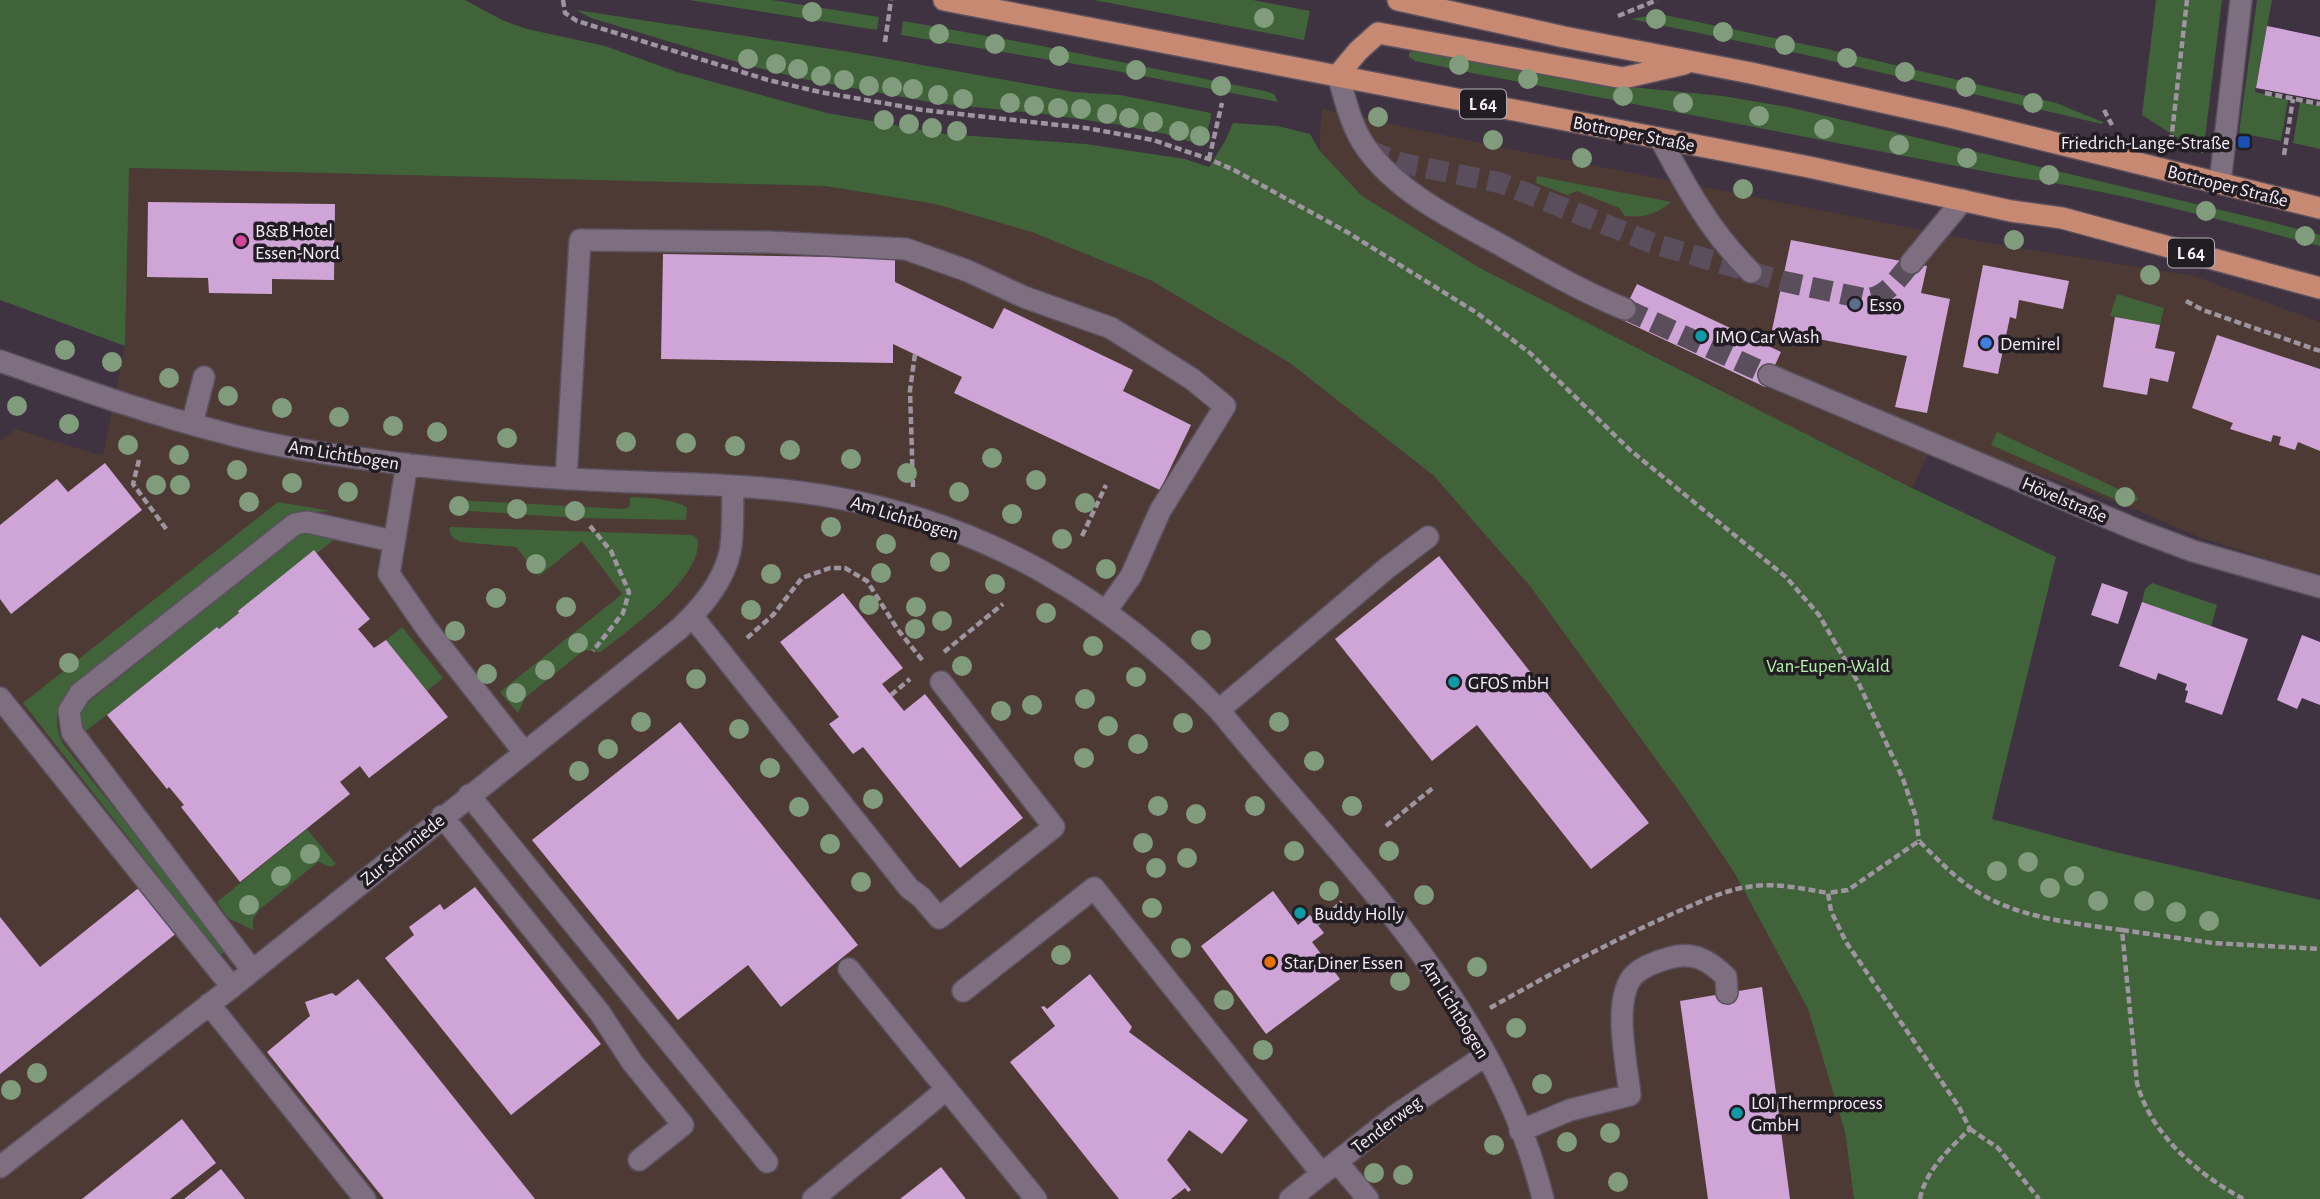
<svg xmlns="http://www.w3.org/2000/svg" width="2320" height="1199" font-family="'Alegreya Sans',sans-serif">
  <rect width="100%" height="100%" fill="#3f3241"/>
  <!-- commercial -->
  <path fill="#4e3a34" d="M1322,109L1485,144L1983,242L2194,276L2320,322V576L2199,537L2127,506L1936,437L1912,488L1480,268L1362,196L1319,150Z
    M128,168L825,186L935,204L1033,232L1152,281L1290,363L1434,476L1530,586L1684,798L1734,872L1808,1009L1845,1132L1854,1199H0V441L15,429L103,456L125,346Z"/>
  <!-- green -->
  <path fill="#40633a" d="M0,0H465L502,20L527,29L605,46L677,72L827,113L945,134L1086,144L1185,159L1209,167L1225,141L1233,123L1278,126L1310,134L1319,150L1362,196L1480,268L1912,488L2056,557L1992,819L2107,850L2320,900V1199H1854L1845,1132L1808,1009L1734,872L1684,798L1530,586L1434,476L1290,363L1152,281L1032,232L935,204L825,186L129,168L125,346L0,300Z
    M689,0H772L879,17L877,30Z
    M1094,0H1253L1310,11L1304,40Z
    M2156,0H2222L2203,154L2142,115Z
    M2257,0H2272L2255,92L2288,100L2281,141L2239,133Z
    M576,10L850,52L1073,92L1120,95L1211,113V117L1204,146L1166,134L1120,125L1043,114L935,103L803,79L747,65L591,18Z
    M1660,14L1827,49L2056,103L2103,122L2102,124L1806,55L1631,19Z
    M903,21L1037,45L1265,91L1274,94L1278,102L1111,70L901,35Z
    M1415,49L1580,82L1723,96L1788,107L2267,221L2320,235V246C2219,220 2117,191 2014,177L1472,73L1415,61L1409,57V53Z
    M2300,102L2320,106V149L2293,143Z
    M1537,176L1671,202C1657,214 1644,218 1625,216L1619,208L1577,191L1567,195L1536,183Z
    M2117,294L2164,308L2160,325L2110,316Z
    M1997,432L2133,496L2135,494L2138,500L2128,505L1991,445Z
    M630,497C650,498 668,498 687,507L686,520L579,518L453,510L454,500L625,509L630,506Z
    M278,502L331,511L297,513L286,517L75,685C56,702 52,722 63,744L227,950L220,955L23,703Z
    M450,527L692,535L697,538C707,575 626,632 601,652L584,650L525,698L518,713L500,692L622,594L582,541L539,576L516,547L461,542C454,539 448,536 450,527Z
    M310,532L335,539L82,734L77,717L81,708L298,535Z
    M2152,583L2217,605L2211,627L2142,602L2145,589Z
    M402,627L443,678L427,691L386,640Z
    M307,829L336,864L331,867L318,862L259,910L253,919V930L228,918L217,902Z"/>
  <!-- building -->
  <path fill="#cfa5d8" d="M2267,26L2320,37V100L2256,88Z
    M148,202L335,204L334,280L272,279V294L209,293L208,278L147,277Z
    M1791,240L1927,266L1921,293L1950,299L1927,413L1895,407L1907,356L1772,330Z
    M663,254L895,258V282L993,329L1004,308L1133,370L1123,391L1191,425L1160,490L954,393L962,377L893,344V363L661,359Z
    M1983,265L2069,281L2063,309L2019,300L2016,319L2010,317L1998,374L1963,367Z
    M1637,284L1781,352L1765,387L1620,319Z
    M2115,317L2160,325L2155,348L2175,352L2168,382L2150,378L2147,395L2103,387Z
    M2217,335L2320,369V451L2298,442L2295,450L2279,445L2281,437L2273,435L2271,442L2230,429L2233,423L2192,408Z
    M105,463L142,510L11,614L0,599V525L57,479L68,492Z
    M314,550L370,619L358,629L374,648L386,640L448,717L369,778L360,766L340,782L350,794L240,882L181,807L184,805L169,787L167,789L107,715L217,627L219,629L239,613L238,611Z
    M1439,556L1649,823L1591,869L1477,725L1432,761L1335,639Z
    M2102,583L2128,592L2118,624L2091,615Z
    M843,593L903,668L882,684L891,695L904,711L925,694L1023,818L960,868L863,747L853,754L829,724L839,717L780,642Z
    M2142,602L2248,639L2222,715L2185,702L2188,691L2185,690L2187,684L2158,673L2156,680L2119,666Z
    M2302,635L2320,642V705L2302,698L2297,709L2277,700Z
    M680,722L858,945L781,1007L748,965L678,1020L532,840Z
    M141,886L178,932L0,1074V917L40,967Z
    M475,887L601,1044L511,1115L385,958L414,935L409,927L440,904L444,910Z
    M1273,891L1298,925L1310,915L1324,933L1312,942L1340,979L1266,1034L1201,946Z
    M1090,974L1132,1027L1129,1032L1248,1120L1222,1154L1189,1130L1167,1160L1191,1190L1188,1192L1185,1188L1171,1199H1119L1010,1062L1055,1026L1041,1007L1044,1006L1047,1009Z
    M358,979L387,1014L535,1199H384L267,1052L310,1016L305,1002L332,993L336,996Z
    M1762,987L1790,1199H1708L1680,1001Z
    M182,1119L216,1163L170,1199H82Z
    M941,1167L966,1199H900Z
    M221,1169L245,1199H184Z"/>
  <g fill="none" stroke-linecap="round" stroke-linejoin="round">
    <!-- minor-tunnel -->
    <path stroke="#5a4e5c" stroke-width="21" stroke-dasharray="21 10" stroke-linecap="butt" d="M1368,150L1401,163L1501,183L1652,243L1782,281L1866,299C1887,297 1898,278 1911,263
      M1625,309L1769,375"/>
    <defs>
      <path id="minor" d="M1338,75C1346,102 1351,127 1367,149C1400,195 1459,222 1506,248C1545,270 1583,292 1625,309
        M1660,138C1686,187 1711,233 1751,272
        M2220,183L2241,0
        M1911,263L1963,200
        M0,361C72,386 143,412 217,431C277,448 341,456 403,464C472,472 542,478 611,481C686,484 764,484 838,498C991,527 1111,599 1219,710C1340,860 1497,1004 1543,1199
        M1769,375L2137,530L2193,551L2320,587
        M192,424L204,377
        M407,464L389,574L427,629L524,752
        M566,479L580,240L768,242L906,249L968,271L1024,297L1111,328L1192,379L1225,406L1160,511L1131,576L1106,611
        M692,616L909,888L921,897L939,918L1054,827L941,682
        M0,698L232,987
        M1219,710L1387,568L1428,537
        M469,795L767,1162
        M442,816L600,1013L632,1062L683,1125L639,1160
        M849,969L1036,1199
        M252,970L72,732L69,711L80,693L295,524L307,522L393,541
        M963,991L1094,888L1322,1174
        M209,1004L365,1199
        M1520,1131L1570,1110L1630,1095C1627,1064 1611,997 1635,974C1644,966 1658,961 1669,958C1693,951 1709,960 1726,977L1727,993
        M1337,1162L1368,1199
        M0,1167L232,987L679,629C701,608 723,583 730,552C734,531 732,507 733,486
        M813,1199L947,1089
        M1290,1199L1396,1115L1486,1055"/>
      <path id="major" d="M944,0L1809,167L2011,211L2062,218L2320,288
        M1398,0L1564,37L1751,73L1954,118L2320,208
        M1338,75L1358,51L1378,33L1623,78L1684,64"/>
    </defs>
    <!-- minor casing -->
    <use href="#minor" stroke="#5b515e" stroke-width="24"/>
    <!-- major casing -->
    <use href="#major" stroke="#5b515e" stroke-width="24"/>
    <!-- path -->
    <path stroke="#9f95a1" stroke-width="4.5" stroke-dasharray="7 3.5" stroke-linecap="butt" d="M563,0L565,13L577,21L768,80L820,92L923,110L1086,128L1153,140L1209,159L1234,170L1347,232L1477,313L1530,353L1630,450L1786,577L1819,615L1859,684L1903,779L1916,817L1919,841
      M1618,16L1657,0
      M885,42L891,0
      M2265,93L2320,104
      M2104,110L2112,125
      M2171,142L2187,0
      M2284,155L2293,99
      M1209,159L1222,103
      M2186,301L2203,310L2320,351
      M139,460L133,484L167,530
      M913,487L910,390L915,354
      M590,526L611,551L629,592L623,613L593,651
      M1082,536L1106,485
      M747,638L773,615L802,578L830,568H845L867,581L898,630L923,661
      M944,652L1003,604
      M891,695L910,679
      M1386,826L1434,787
      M1317,924L1342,902
      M2122,930L2213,943L2320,949
      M1490,1008C1550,974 1610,942 1672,914C1698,903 1725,889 1754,886C1778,883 1804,889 1828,893
      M1970,1129L1998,1148L2039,1199
      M1920,1199C1925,1171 1950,1148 1970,1129L1959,1107L1846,942L1831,911L1828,893L1848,890L1919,841C1940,862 1963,886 1990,899C2029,919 2079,924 2122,930L2137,1083C2151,1135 2198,1174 2243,1199"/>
    <!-- minor -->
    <use href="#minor" stroke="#7d6f80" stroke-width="21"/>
    <!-- major -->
    <use href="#major" stroke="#c88973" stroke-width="21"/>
  </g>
  <!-- trees -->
  <g fill="#809c7c">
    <circle cx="812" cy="12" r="10"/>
    <circle cx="1264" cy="18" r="10"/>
    <circle cx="1656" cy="19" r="10"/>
    <circle cx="1723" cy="32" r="10"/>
    <circle cx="939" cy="34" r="10"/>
    <circle cx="995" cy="44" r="10"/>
    <circle cx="1785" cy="45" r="10"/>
    <circle cx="1059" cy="56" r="10"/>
    <circle cx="1847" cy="58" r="10"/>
    <circle cx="748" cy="59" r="10"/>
    <circle cx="776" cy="64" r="10"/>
    <circle cx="1459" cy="65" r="10"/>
    <circle cx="798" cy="69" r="10"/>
    <circle cx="1136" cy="70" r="10"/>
    <circle cx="1905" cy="72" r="10"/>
    <circle cx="821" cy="76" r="10"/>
    <circle cx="1528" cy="79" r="10"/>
    <circle cx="844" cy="80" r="10"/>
    <circle cx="869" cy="86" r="10"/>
    <circle cx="1221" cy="86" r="10"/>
    <circle cx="892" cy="87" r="10"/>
    <circle cx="1966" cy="87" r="10"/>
    <circle cx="913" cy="89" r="10"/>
    <circle cx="938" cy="95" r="10"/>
    <circle cx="1623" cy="96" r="10"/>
    <circle cx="963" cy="99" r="10"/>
    <circle cx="1010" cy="103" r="10"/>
    <circle cx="1683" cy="103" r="10"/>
    <circle cx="2033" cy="103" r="10"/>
    <circle cx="1034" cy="106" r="10"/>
    <circle cx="1058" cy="108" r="10"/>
    <circle cx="1081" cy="109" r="10"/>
    <circle cx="1107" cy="114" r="10"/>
    <circle cx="1759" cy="116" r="10"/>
    <circle cx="1378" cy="117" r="10"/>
    <circle cx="1129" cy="118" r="10"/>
    <circle cx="884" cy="120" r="10"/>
    <circle cx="1153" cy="122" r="10"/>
    <circle cx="909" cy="124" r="10"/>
    <circle cx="932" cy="128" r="10"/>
    <circle cx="1824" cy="129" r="10"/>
    <circle cx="957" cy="131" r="10"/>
    <circle cx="1179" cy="131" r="10"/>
    <circle cx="1200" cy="136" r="10"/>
    <circle cx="1493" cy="140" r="10"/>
    <circle cx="1899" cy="145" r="10"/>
    <circle cx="1582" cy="158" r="10"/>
    <circle cx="1967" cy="158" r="10"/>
    <circle cx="2049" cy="175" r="10"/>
    <circle cx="1743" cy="189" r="10"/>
    <circle cx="2206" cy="211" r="10"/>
    <circle cx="2305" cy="236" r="10"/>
    <circle cx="2014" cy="240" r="10"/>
    <circle cx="2150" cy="275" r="10"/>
    <circle cx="65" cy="350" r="10"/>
    <circle cx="112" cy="362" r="10"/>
    <circle cx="169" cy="378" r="10"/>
    <circle cx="228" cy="396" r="10"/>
    <circle cx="17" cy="406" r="10"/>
    <circle cx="282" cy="408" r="10"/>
    <circle cx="339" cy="417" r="10"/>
    <circle cx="69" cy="424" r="10"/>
    <circle cx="393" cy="426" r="10"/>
    <circle cx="437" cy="432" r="10"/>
    <circle cx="507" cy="438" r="10"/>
    <circle cx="626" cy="442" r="10"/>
    <circle cx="686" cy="443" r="10"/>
    <circle cx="128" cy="445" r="10"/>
    <circle cx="735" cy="446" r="10"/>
    <circle cx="790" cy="450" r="10"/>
    <circle cx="179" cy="455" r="10"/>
    <circle cx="992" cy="458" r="10"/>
    <circle cx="851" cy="459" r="10"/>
    <circle cx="237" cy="470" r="10"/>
    <circle cx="907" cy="473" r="10"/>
    <circle cx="1036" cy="480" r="10"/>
    <circle cx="292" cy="483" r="10"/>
    <circle cx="156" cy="485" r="10"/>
    <circle cx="180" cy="485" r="10"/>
    <circle cx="348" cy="492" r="10"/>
    <circle cx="959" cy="492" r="10"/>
    <circle cx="2125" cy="497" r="10"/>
    <circle cx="249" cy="502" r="10"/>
    <circle cx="1085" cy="503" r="10"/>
    <circle cx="459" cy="506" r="10"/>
    <circle cx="517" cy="509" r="10"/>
    <circle cx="575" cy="511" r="10"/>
    <circle cx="1012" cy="514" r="10"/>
    <circle cx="831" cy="527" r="10"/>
    <circle cx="1062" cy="539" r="10"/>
    <circle cx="886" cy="544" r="10"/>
    <circle cx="940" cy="562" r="10"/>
    <circle cx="536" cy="564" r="10"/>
    <circle cx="1106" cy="569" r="10"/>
    <circle cx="881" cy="573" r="10"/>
    <circle cx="771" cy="574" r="10"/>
    <circle cx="995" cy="584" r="10"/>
    <circle cx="496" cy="598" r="10"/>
    <circle cx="869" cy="605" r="10"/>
    <circle cx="566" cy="607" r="10"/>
    <circle cx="916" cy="607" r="10"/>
    <circle cx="751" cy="610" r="10"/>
    <circle cx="1046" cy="613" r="10"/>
    <circle cx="942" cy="621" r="10"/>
    <circle cx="915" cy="629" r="10"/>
    <circle cx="455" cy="631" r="10"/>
    <circle cx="1201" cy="640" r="10"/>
    <circle cx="578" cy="643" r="10"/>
    <circle cx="1093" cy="646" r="10"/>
    <circle cx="69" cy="663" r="10"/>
    <circle cx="962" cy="666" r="10"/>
    <circle cx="545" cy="670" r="10"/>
    <circle cx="487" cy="674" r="10"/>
    <circle cx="1136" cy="677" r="10"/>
    <circle cx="696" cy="679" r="10"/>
    <circle cx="516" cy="693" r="10"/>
    <circle cx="1085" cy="699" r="10"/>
    <circle cx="1032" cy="705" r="10"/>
    <circle cx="1001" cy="711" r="10"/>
    <circle cx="641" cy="722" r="10"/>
    <circle cx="1279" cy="722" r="10"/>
    <circle cx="1183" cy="723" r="10"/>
    <circle cx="1108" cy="726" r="10"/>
    <circle cx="739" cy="729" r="10"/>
    <circle cx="1138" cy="744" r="10"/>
    <circle cx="608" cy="749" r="10"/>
    <circle cx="1084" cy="758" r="10"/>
    <circle cx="1314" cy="761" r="10"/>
    <circle cx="770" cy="768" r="10"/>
    <circle cx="579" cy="771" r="10"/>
    <circle cx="873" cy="799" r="10"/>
    <circle cx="1158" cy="806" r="10"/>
    <circle cx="1255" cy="806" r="10"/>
    <circle cx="1352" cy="806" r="10"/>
    <circle cx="799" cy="807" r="10"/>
    <circle cx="1196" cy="814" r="10"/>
    <circle cx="1143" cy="843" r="10"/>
    <circle cx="830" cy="844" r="10"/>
    <circle cx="1294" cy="851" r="10"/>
    <circle cx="1389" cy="851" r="10"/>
    <circle cx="310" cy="854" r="10"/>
    <circle cx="1187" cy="858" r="10"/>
    <circle cx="2028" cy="862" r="10"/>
    <circle cx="1156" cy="868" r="10"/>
    <circle cx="1997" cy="871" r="10"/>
    <circle cx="281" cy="876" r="10"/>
    <circle cx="2074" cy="876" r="10"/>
    <circle cx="861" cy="882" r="10"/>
    <circle cx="2050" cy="888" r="10"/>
    <circle cx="1329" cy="891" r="10"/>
    <circle cx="1424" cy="895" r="10"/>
    <circle cx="2098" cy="901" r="10"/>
    <circle cx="2144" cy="901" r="10"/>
    <circle cx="249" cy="905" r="10"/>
    <circle cx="1152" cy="908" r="10"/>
    <circle cx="2176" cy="912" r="10"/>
    <circle cx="2209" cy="921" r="10"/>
    <circle cx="1181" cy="948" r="10"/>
    <circle cx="1061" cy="955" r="10"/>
    <circle cx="1477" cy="967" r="10"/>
    <circle cx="1400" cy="981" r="10"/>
    <circle cx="1224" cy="1000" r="10"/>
    <circle cx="1516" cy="1028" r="10"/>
    <circle cx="1263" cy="1050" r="10"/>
    <circle cx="37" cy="1073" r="10"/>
    <circle cx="1542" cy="1084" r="10"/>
    <circle cx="11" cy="1090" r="10"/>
    <circle cx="1610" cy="1133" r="10"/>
    <circle cx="1567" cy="1142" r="10"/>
    <circle cx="1494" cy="1145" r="10"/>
    <circle cx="1374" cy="1173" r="10"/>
    <circle cx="1403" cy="1175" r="10"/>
    <circle cx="1618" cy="1182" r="10"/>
  </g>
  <!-- markers -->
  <rect fill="#1a4fb4" stroke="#221c23" stroke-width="2.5" x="2237" y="135" width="14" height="14" rx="3.5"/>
  <circle fill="#d1479c" stroke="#221c23" stroke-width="2.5" cx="241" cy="241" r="7"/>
  <circle fill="#5c6f8a" stroke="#221c23" stroke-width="2.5" cx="1855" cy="304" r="7"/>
  <g fill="#0f9aa8" stroke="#221c23" stroke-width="2.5">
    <circle cx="1701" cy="336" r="7"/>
    <circle cx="1454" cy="682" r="7"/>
    <circle cx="1300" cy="913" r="7"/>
    <circle cx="1737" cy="1113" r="7"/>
  </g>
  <circle fill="#3f7fe0" stroke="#221c23" stroke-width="2.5" cx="1986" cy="343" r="7"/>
  <circle fill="#e8710a" stroke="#221c23" stroke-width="2.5" cx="1270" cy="962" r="7"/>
  <g text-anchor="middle" stroke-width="7" stroke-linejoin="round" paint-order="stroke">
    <!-- shield labels -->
    <g fill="#221c23" stroke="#b6aeb7" stroke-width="2">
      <rect x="1460" y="89.5" width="46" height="29" rx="5"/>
      <rect x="2168" y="238.5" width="46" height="29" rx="5"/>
    </g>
    <g font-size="18" font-weight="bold" fill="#f5edf7">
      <text x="1483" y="110">L 64</text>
      <text x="2191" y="259">L 64</text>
    </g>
    <!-- street labels -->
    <g font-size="19" fill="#f5edf7" stroke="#221c23">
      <text transform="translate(1634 133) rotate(11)" y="7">Bottroper Straße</text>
      <text transform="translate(2228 185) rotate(14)" y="7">Bottroper Straße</text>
      <text transform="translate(344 454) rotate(9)" y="7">Am Lichtbogen</text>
      <text transform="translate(2065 499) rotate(23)" y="7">Hövelstraße</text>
      <text transform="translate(905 517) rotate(17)" y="7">Am Lichtbogen</text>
      <text transform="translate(402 849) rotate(-39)" y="7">Zur Schmiede</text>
      <text transform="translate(1456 1009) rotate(58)" y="7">Am Lichtbogen</text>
      <text transform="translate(1386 1124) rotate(-37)" y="7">Tenderweg</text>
    </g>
    <!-- poi labels -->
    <g font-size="19" fill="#f5edf7" stroke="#221c23" text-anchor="start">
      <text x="2230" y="149" text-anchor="end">Friedrich-Lange-Straße</text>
      <text x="255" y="237">B&amp;B Hotel<tspan x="255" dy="22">Essen-Nord</tspan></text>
      <text x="1869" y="311">Esso</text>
      <text x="1715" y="343">IMO Car Wash</text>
      <text x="2000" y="350">Demirel</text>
      <text x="1468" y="689">GFOS mbH</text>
      <text x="1314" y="920">Buddy Holly</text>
      <text x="1284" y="969">Star Diner Essen</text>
      <text x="1751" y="1109">LOI Thermprocess<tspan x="1751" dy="22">GmbH</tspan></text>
    </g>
    <!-- park labels -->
    <g font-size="19" fill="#b6f3ac" stroke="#221c23">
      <text x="1828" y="672">Van-Eupen-Wald</text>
    </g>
  </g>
</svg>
